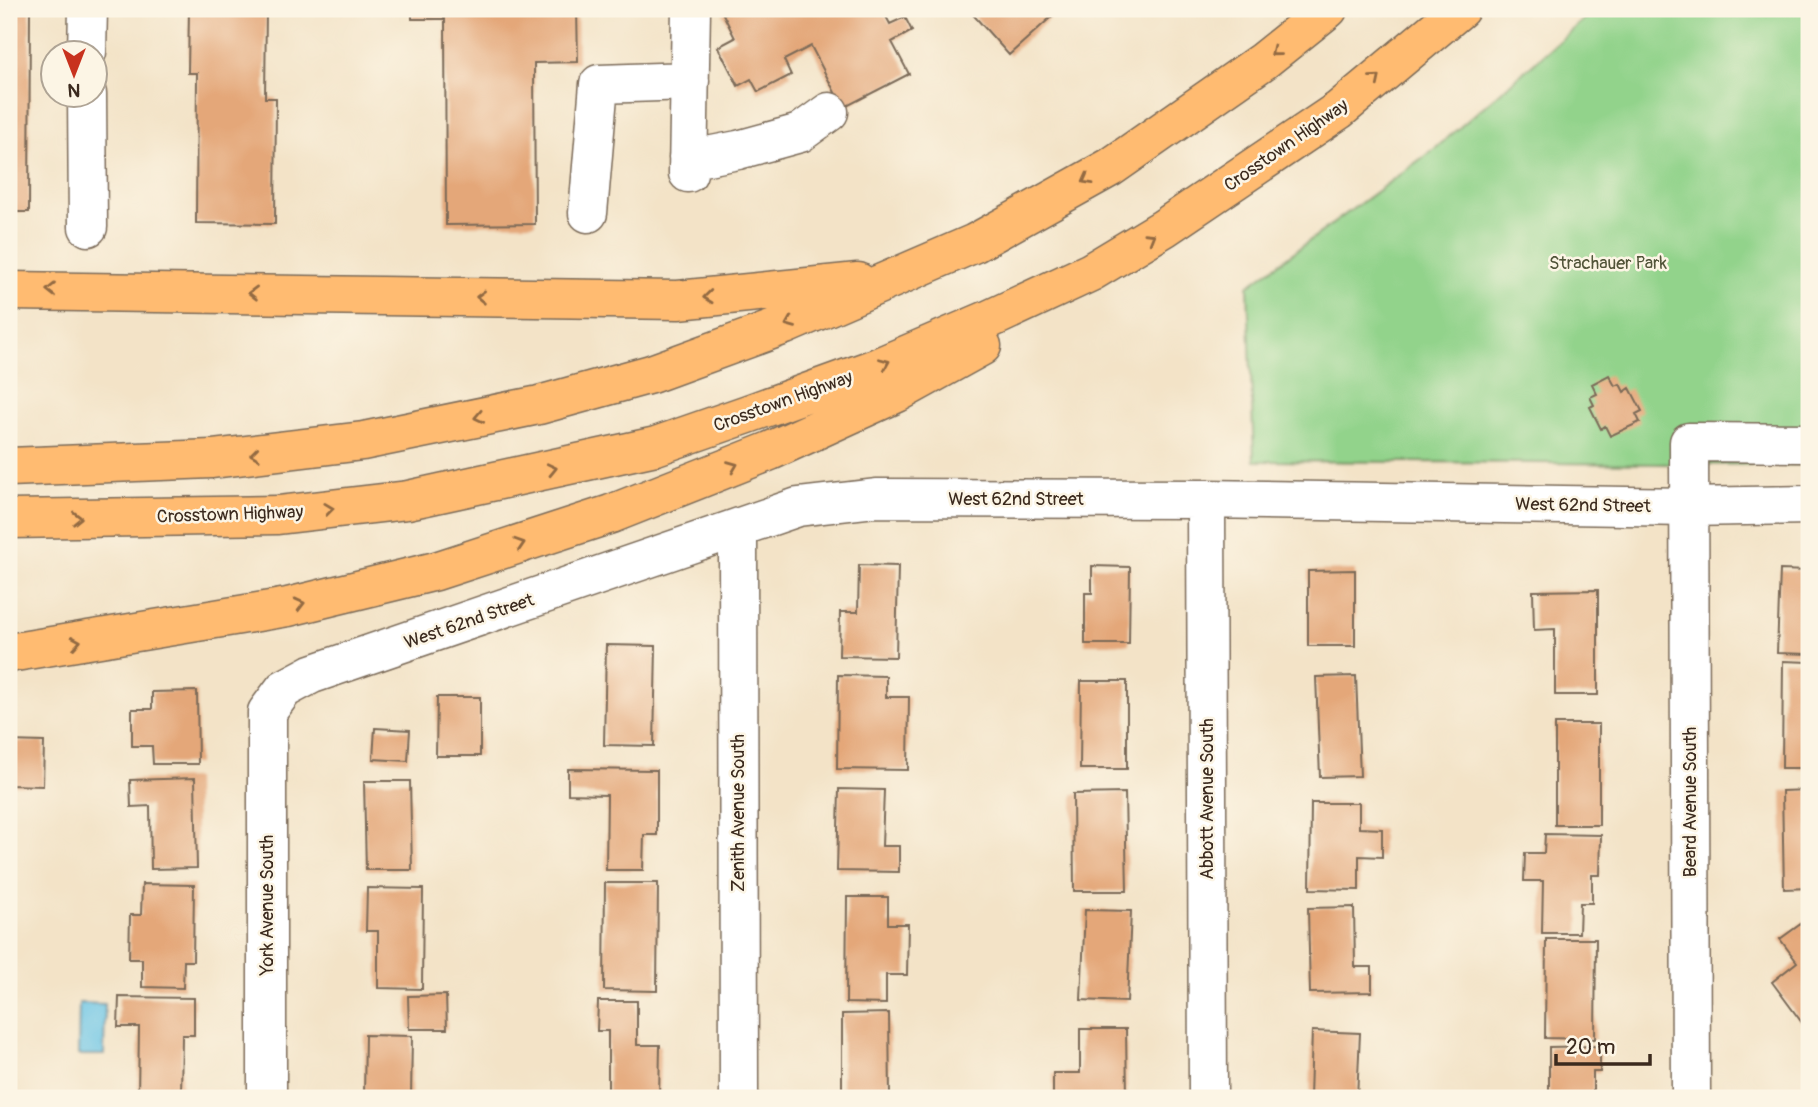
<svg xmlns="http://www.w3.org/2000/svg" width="1818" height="1107" font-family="Pangolin,sans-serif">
  <rect width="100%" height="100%" fill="#fcf5e5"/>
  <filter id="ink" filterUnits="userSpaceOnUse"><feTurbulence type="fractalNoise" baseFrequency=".0143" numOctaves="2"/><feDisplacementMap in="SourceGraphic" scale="14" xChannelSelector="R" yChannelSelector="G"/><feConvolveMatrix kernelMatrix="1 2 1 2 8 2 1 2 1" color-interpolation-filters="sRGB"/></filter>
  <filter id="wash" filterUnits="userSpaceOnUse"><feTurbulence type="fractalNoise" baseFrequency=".00686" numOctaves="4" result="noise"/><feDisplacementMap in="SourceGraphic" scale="28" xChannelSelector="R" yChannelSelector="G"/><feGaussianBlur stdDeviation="1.57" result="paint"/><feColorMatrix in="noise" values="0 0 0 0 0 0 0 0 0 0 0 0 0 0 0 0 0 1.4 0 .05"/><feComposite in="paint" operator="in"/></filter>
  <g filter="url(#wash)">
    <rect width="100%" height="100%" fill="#f3e3c7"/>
    <!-- green -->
    <path fill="#92d38b" stroke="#667e54" stroke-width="2" d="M1596,9H1809V465L1254,461L1248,286L1437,147Z"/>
    <!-- water -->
    <path fill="#68c4e6" stroke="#527782" stroke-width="2" d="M79,1003L105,1004L104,1055H78Z"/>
    <g id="blocks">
      <!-- building -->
      <path fill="#e4a779" d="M9,9H30L29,212H9Z
        M189,9H266L265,98H276L275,224L196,223L197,73H188Z
        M412,9H577L578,62L534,63L535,224L446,225L445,19H412Z
        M733,9H882L890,24L905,17L912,31L892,42L909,74L843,108L811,46L784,60L791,75L758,92L751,79L738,86L718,47L735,38L723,14Z
        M968,9H1060L1009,55Z
        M1609,375L1615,386L1620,384L1624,392L1630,388L1642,411L1636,414L1640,422L1610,436L1605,426L1601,429L1590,407L1594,405L1590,397L1597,394L1592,384Z
        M859,565L898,566L896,657L839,656L840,612H858Z
        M1092,566L1130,567L1129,644H1085V593H1092Z
        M1355,570V646H1308V571Z
        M1780,570L1809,571V654L1777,653Z
        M1598,590V695H1555V629L1534,630L1533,591Z
        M606,645L656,646L654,746L604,745Z
        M1783,661L1809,662V768H1782Z
        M838,675L886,676V697H909L908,770L837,769Z
        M1356,676L1360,776L1320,777L1316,677Z
        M1081,681H1127V769H1080Z
        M197,691L198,764H153L152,746H132V709H152V692Z
        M437,697H480V756H436Z
        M1555,724H1599V825H1555Z
        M375,728L410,730L408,761L373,759Z
        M9,741L44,742L43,786L9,785Z
        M568,769L657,770V835H644L643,870H606L607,795L568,794Z
        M195,778L197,868L151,869L150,806L131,807L130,780Z
        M364,781H410L412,870H366Z
        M839,789L884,790L882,846H899V872L837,871Z
        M1809,790V888L1784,889L1782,791Z
        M1125,793L1127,891H1074L1073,794Z
        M1311,803H1359V828L1382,829V857L1359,856V890L1310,889Z
        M1545,834L1601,835L1600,875H1592V903H1580L1579,933H1542L1543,881H1524L1525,853H1544Z
        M605,883H658L657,991L604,990Z
        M142,884L194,885L193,961H184L183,988L142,987V959H129L130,915H141Z
        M367,888L423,889L422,989L378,988V931H366Z
        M847,897H888V924H908L907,975H886V1004L846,1003Z
        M1354,907L1355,967H1372V992L1310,993L1308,908Z
        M1085,910L1131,911L1127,1002L1081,1000Z
        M1809,918V1019L1803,1024L1772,982L1797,962L1780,939Z
        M1546,939H1596L1595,1039L1545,1038Z
        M446,995L447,1029H409L408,996Z
        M119,997L194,998V1035H182L181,1097H138L139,1027H118Z
        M598,1001H637V1045H660L659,1098H608V1031H597Z
        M889,1013L890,1098H842V1014Z
        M1080,1029H1126L1127,1098H1053V1073H1080Z
        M1312,1031L1360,1033L1357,1098H1310Z
        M365,1035L412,1036L411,1098H364Z
        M1600,1046V1072H1593V1098H1549V1047Z"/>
    </g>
  </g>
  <g filter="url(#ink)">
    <use href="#blocks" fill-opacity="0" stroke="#7b6b59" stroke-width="2"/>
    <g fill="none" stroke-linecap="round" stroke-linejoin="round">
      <defs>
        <path id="minor" d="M87,52L88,9
          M87,94L88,227
          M688,157H702L738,150L800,133L829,112
          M688,173L691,9
          M588,213L599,84L690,81
          M1206,499L1208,1098
          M738,529L739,1098
          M267,1098V712L284,689L312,674L798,507L876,498L1206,499L1689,507L1809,505
          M1691,1098L1689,442L1809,443"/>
        <path id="highway" d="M9,291L678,300L858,282
          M9,467L212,459L363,441L539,405L651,374L785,325L975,243L1111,167L1263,61L1328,9
          M9,519L278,515L408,500L656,446L748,414L878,367L990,319L1091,272L1164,228L1339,110L1460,9
          M9,653L288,607L436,571L611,514L770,451L897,393L982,346"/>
      </defs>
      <!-- minor casing -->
      <use href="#minor" stroke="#7b6b59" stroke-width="41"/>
      <!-- highway casing -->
      <use href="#highway" stroke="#7b6b59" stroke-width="41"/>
      <!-- minor -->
      <use href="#minor" stroke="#fff" stroke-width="38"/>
      <!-- highway -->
      <use href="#highway" stroke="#ffbb71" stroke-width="38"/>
    </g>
    <!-- one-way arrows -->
    <defs><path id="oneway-chevron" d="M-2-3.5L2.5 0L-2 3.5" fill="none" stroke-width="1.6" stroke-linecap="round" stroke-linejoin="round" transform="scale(1.75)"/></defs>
    <g stroke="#936b43">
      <use href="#oneway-chevron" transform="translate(1275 52) rotate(141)"/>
      <use href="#oneway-chevron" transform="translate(1376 79) rotate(-40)"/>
      <use href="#oneway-chevron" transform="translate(1087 180) rotate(151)"/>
      <use href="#oneway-chevron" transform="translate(1150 237) rotate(-31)"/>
      <use href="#oneway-chevron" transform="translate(51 290) rotate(180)"/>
      <use href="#oneway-chevron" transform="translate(253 293) rotate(-179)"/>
      <use href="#oneway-chevron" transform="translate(481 297) rotate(-179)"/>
      <use href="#oneway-chevron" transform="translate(708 297) rotate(174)"/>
      <use href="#oneway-chevron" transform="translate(790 323) rotate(158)"/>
      <use href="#oneway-chevron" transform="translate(885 363) rotate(-23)"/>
      <use href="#oneway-chevron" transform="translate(479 417) rotate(168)"/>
      <use href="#oneway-chevron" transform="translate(255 454) rotate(173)"/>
      <use href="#oneway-chevron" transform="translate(733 466) rotate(-22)"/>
      <use href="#oneway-chevron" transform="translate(552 469) rotate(-13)"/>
      <use href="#oneway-chevron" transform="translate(329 509) rotate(-7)"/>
      <use href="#oneway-chevron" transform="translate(77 518) rotate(-1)"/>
      <use href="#oneway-chevron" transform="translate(520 544) rotate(-18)"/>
      <use href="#oneway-chevron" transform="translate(300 604) rotate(-14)"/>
      <use href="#oneway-chevron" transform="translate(76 642) rotate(-9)"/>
    </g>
  </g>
  <g text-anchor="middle" stroke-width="5" stroke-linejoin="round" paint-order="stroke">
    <!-- street labels -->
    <g font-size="18" fill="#3b2a1e" stroke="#fcf5e5">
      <text transform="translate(1286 145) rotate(-35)" y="6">Crosstown Highway</text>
      <text transform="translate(783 401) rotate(-20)" y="6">Crosstown Highway</text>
      <text x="1016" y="505">West 62nd Street</text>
      <text transform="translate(1583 505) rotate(1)" y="6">West 62nd Street</text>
      <text transform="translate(230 514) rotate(-2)" y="6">Crosstown Highway</text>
      <text transform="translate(469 621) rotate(-19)" y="6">West 62nd Street</text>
      <text transform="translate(1207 799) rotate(-90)" y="6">Abbott Avenue South</text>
      <text transform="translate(1690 802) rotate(-90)" y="6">Beard Avenue South</text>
      <text transform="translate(738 813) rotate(-90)" y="6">Zenith Avenue South</text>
      <text transform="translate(267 905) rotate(-90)" y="6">York Avenue South</text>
    </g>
    <!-- park labels -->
    <g font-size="18" fill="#515439" stroke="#fcf5e5">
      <text x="1608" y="269">Strachauer Park</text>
    </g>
  </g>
  <!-- margin -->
  <rect width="1818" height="1107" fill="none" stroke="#fcf5e5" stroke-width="35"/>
  <!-- north arrow -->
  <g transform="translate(74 74) rotate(180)"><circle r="33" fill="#fcf5e5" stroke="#afa495" stroke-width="2"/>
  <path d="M0-5L12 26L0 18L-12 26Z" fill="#c8321e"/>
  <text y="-10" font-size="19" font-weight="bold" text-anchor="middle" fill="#3b2a1e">N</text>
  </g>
  <!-- scale -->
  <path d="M1556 1054v10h94v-10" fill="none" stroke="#3b2a1e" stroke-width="3.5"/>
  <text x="1566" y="1054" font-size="21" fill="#3b2a1e" stroke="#fcf5e5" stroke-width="5" paint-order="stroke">20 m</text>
</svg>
